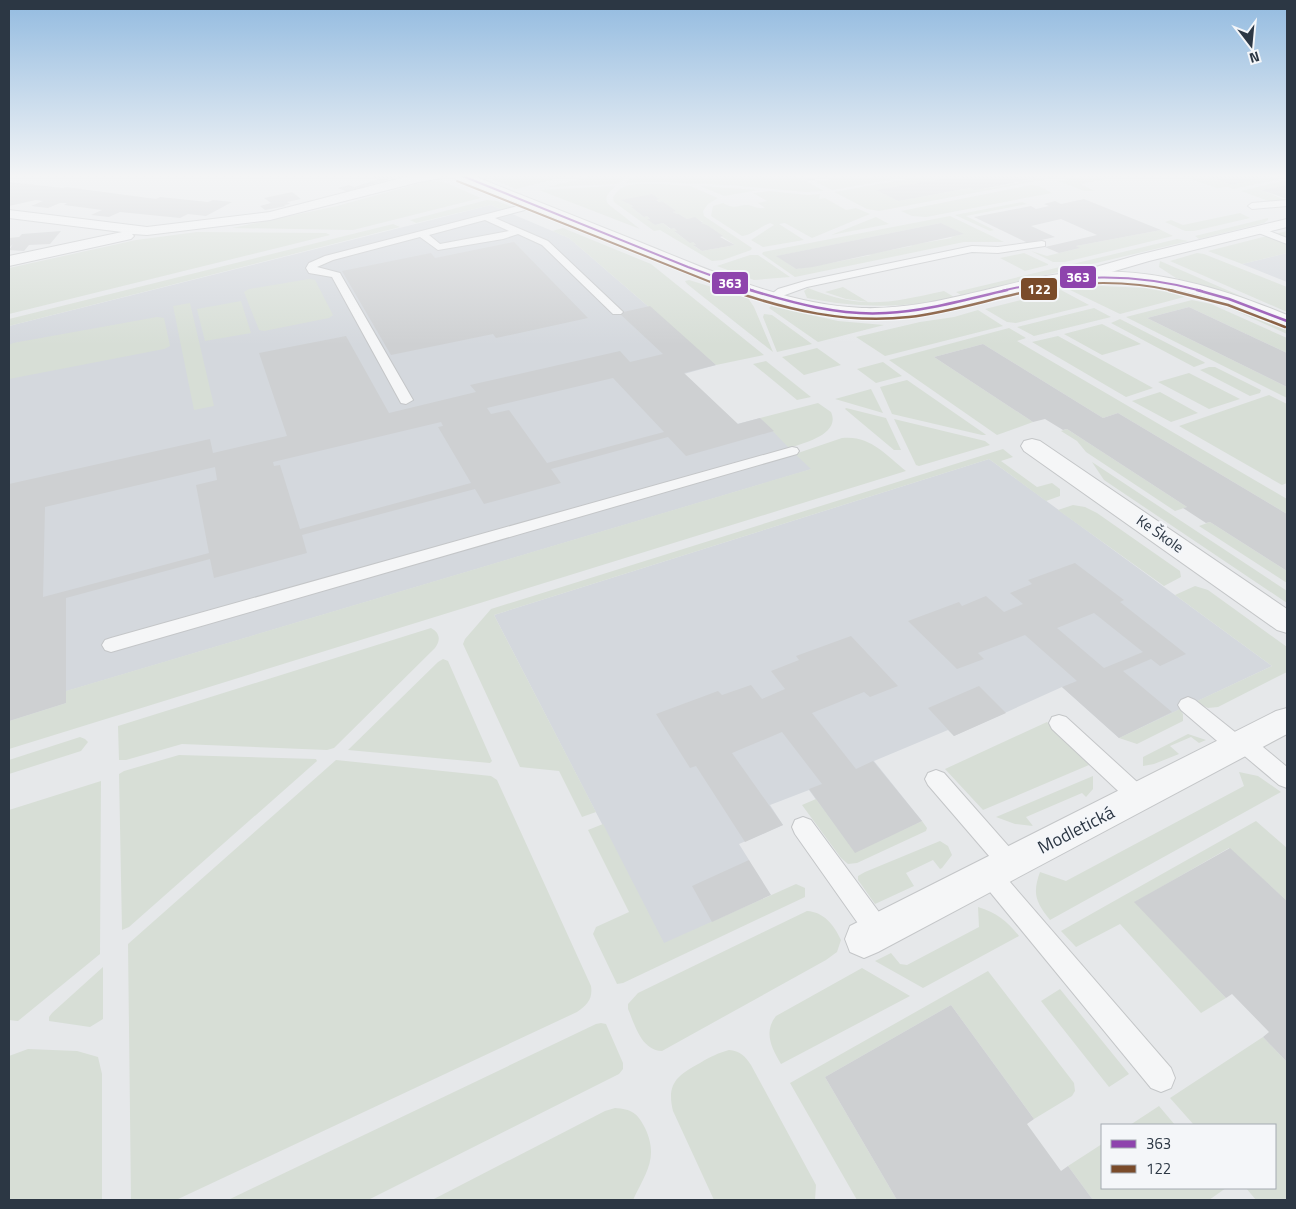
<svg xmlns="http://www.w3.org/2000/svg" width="1296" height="1209" font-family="'Titillium Web',sans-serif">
  <rect width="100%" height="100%" fill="#e6e8ea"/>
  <!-- built -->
  <path fill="#d4d8dd" d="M491,205L569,238L716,365L684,374L737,424L760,418L812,469L67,691L66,703L9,721V326Z
    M1287,253V282L1242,264Z
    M989,459L1272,666L1119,738L1062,687L954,736L948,730L874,761L922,821L855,853L809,790L770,805L783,825L739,844L749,860L712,922L664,944L494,615Z"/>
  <!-- green -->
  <path fill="#d7ded6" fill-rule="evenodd" d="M482,175H570L516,189Z
    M595,175H629L617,184L548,187Z
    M635,175H795L824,191L806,192L730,185L659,182L625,183Z
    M853,175L861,178L872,177L870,175H917L832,190L816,182Z
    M929,175H974L951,179L947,178L877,190L898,201L970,188C981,193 1034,178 1048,176C1054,175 1061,175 1067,175L879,211L867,209L834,192Z
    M1086,175H1126L1080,184L1095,191H1084L1059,181Z
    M1179,175H1204L1232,185L1261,178L1252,175H1269L1280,179L1233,189L1228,187L1217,188Z
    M1287,180V185L1262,190L1287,201L1271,202L1241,191Z
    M428,181L444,182L481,198L353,230L232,228L337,206Z
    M659,184L690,186L718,198L708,204L703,211L704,216L752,248L751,250L723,260L712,261L660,230L654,231L614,202L613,198C622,180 641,185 659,184ZM652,195L659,202L662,201L675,211L673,212L677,214H679L687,219L695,218L703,222L701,223L735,245L702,251L694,246L696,245L693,242H689L675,232L677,231L674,228L670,229L663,223L655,225L647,216L644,217L631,207L633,206L622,200Z
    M1031,185L1039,186L1052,193L926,217L912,216L901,211Z
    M615,186C611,192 603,195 608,204L640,229L539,190Z
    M700,186L759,190L724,196Z
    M769,191L808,195L820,194L819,199L825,198L846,210L856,208L870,214L812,238L785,223L779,224L804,240L763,247L751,240L774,225L770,223C761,226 752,235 742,236L711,216L713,206L723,203C736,210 736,205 748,205C755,206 756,209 765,208L758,203L767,201L753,193Z
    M487,200L497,201L513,207L503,210L491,205L416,223L410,220Z
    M1022,202L1027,204L966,216L994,230L990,231L955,215Z
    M1240,213L1250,218L1194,231H1185L1165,222L1171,220L1183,225Z
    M950,216L1004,242H964L795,277L762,254L763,252ZM941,223L963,234L951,237L952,238L911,245L912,246L869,254L871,255C843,261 823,264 796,269L777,256Z
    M876,217L889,224L831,235Z
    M1268,218V220L1264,223L1199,239L1195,236Z
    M393,224L400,227L9,326V319Z
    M563,228L651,264L764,355L716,365L569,238L552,231Z
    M1161,230L1173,236L1065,262H1053L1031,251L1047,256L1079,248L1076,246Z
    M1287,231V253L1242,264L1208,251Z
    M197,232L326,233L330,235L9,314V268L136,240Z
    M1177,239L1189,241L961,295L956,292Z
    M1024,253L1048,264V265L1025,271L1000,258Z
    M1197,253L1204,254L1287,287V312L1170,261Z
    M750,255H758L790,277L754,280L717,266Z
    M1160,261L1250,300L1176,278L1159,267Z
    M309,279L315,280L333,315L329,318L264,331L259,330L244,292L249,289Z
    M689,280L748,298L754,307L773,352L687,284L685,281Z
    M1101,286L1145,288L1188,296L1120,314L1068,289Z
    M843,287L868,302L846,299L825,292Z
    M808,288C862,310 889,303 944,291L954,297C904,309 857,308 807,298L804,291Z
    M1061,290L1089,305L1016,323L1007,322L985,309Z
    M1192,300L1211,304L1287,338V353L1189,307L1147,318L1287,387V398L1126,317Z
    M241,301L251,333L205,341L197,309Z
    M1222,302L1287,329V334L1223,305Z
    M190,303L214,406L194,410L173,306Z
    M771,306L838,321L884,325L818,342L769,308Z
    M1094,308L1111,317L1034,336L1017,327Z
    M978,310L1003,326L885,356L856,337L920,322L954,317Z
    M764,314L772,315L812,344L777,352L763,317Z
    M157,317L164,318L170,346L164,349L9,379V345L13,343Z
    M1120,319L1204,362L1205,363L1194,367L1111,323Z
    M1102,324L1141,344L1102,355L1064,334Z
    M1009,328L1026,338L1017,341L1287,499V514L1118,413L1103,418L983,344L934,357L1033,422L997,435L889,360Z
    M1058,336L1153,388L1126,397L1032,342Z
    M817,348L841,365L804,375L782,357Z
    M766,361L811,397L797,400L753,364Z
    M883,362L902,376L876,383L857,369Z
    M1209,367H1215L1261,390L1260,393L1250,396L1200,370Z
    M1189,373L1240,399L1209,409L1158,382Z
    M907,380L985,434L986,435H982L892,414L880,387Z
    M871,389L883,413L835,399Z
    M1160,392L1198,413L1171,422L1132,401Z
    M1269,395L1287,404V483L1282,485L1179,426Z
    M818,403L831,412C841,434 804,443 789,448L760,418Z
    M846,408L886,418L901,450H894L845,409Z
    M894,419L985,441L990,445L919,466L916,465Z
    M1067,429L1187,507L1175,511L1086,452L1077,441L1061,431Z
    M842,438C870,435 886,455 906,471L9,749V721L66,703V691L811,469L795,454Z
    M1003,449L1013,457L1001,461L1037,487L1052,483L1060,489V496L1046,501L989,459L494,615L596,812L582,817L559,771L520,767L463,644L465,639L491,609Z
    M1092,462L1287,591V603L1104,480Z
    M1073,505L1085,507L1097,513L1180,571L1181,577L1164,586L1058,510Z
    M1210,522L1287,571V583L1199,526Z
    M1195,586L1208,590L1287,647V672L1218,707L1208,708L1195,702L1272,666L1175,595Z
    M431,628C440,633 441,640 435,648L334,748L327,750L182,744L126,760H119L118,726Z
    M443,659L448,661L492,761L490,763L348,750L438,662Z
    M1180,709L1183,714V721L1137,744L1119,738Z
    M1047,722L1089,765L983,810L945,769Z
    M1188,734L1206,740L1199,743L1191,737L1170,746L1179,754L1154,764L1143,766V757Z
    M80,737L85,739L88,742L81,751L9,774V760Z
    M179,755L316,759L317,761L129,927L122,930L119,774L124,771Z
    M336,760L491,776L497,780L591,986C593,999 587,1005 577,1012L176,1200H131L128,944Z
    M1239,772L1258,776L1281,792L1050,920C1036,902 1032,894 1040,872L1066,881L1244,786Z
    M1093,776V789L1086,797L1082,793L1026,817L1033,826L1015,824L996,817Z
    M101,781L100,954L18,1021L9,1020V810Z
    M816,799L855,852L922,821L927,828L926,831L857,863L848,864L841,858L802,805Z
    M1256,821L1287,848V901L1229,848L1135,902L1226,998L1201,1013L1120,924L1076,947L1061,931Z
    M603,824L664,943L796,884L805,888V897L623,983L617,984L593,934L596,927L629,912L588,830Z
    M940,841L948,846L952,855L942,868L940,869L933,860L906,873L914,886L875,904L858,880V876L865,872Z
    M978,907C997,913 1007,921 1019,936L923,988L875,961L891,953L900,964L907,965L979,927Z
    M807,911C824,912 834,925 841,940L837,952L826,960L662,1051C641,1050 635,1025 628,1009V1004L638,993Z
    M103,967V1019L90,1027L49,1021V1017L52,1013Z
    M862,968L910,996L781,1064C772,1049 763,1032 776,1016Z
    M988,971L1074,1083L1075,1091L1072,1096L1034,1119L951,1005L825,1077L897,1200H857L790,1083Z
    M1060,989L1129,1074L1109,1087L1041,1001Z
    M601,1023L606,1024L623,1063V1069L619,1074L368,1200H228L596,1024Z
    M1263,1037L1287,1062V1200H1256L1246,1188H1275V1125H1194L1170,1098Z
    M28,1049L77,1051L98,1057L102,1074V1200H9V1056Z
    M729,1050C740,1051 745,1056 751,1065L816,1185L815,1200H714L673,1111C666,1083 678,1075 700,1063C710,1057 718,1053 729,1050Z
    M1159,1106L1175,1125H1130Z
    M615,1108C631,1109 638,1113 645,1128C659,1158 646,1172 633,1200H432L605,1111Z
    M1102,1144V1188H1226L1209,1200H1093L1068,1166Z"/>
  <!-- building -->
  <path fill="#ced0d2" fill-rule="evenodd" d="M368,175L399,176L348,192L338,188L349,185L354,187L379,179Z
    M974,175L1046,176L987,188L974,190L970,188L898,201L876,190L947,178L951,179Z
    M1205,175H1252L1262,178L1232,185Z
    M9,182L63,188L66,187L156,199L160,197L208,202L213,200L232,202L206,216L188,214L180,218L120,212L109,217L91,215L102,210L64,205L67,203H60L48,208L31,206L43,201L36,200L9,206Z
    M1287,185V199L1261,190Z
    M292,192L301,199L287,202L290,204L284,205L286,206L265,210L260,206L271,203L264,198Z
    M652,194L659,199L656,200L659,202L662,201L676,211L673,212L677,214H679L687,219L695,217L703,223H701L707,225L723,236L720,237L735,245L702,251L693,245H696L693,242L690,243L674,231H677L674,228L671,229L663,223L655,225L647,219H650L647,216L644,217L631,207L633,206L621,200Z
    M1084,199L1161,230L1076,246L1080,248L1059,253L1045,247L1097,235L1061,219L1031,226L1055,237L1028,243L974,217L1031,206L1036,209L1049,206L1044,204L1055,201L1061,204Z
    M941,223L964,234L813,267L796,269L776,256Z
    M61,231L50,244L29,245L24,251L9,250L13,244L9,248V238L19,237L22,234Z
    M514,242L588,318L496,338L493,334L391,355L342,271L431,253L435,258Z
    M650,306L716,365L684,373L738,424L760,418L774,431L686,456L668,437L551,469L561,483L484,504L475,489L302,535L307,553L214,578L210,559L66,598V703L9,721V484L210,439L213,453L287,436L259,353L346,336L389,413L476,392L470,385L620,351L630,362L663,354L619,313ZM613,378L664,432L547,463L509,410L491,414L487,408ZM441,422L443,426L438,427L471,483L300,529L280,465L274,466L273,462ZM215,467L217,480L196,485L209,553L43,597L45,507Z
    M1189,307L1287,353V387L1147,318Z
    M983,344L1103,418L1118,413L1287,514V571L1210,522L1206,523L1183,508L1187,507L1067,429L1063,430L1045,419L1033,422L934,357Z
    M1075,563L1124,600L1120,602L1186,654L1160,666L1151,659L1123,671L1172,712L1119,738L1062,687L1077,681L1025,635L978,653L984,659L957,669L908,621L959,602L962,606L986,596L1004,612L1023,604L1010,593L1032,584L1028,580ZM1094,613L1143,652L1104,668L1057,628Z
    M851,636L898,686L870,697L864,692L812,713L856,769L873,761L922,821L855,853L809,789L822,784L782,732L732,753L783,825L745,842L696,766L690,768L656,714L718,691L722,695L751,685L762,699L785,689L771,671L799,660L796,656Z
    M979,686L1006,713L954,736L928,708Z
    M1230,848L1287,901V1062L1263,1037L1269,1032L1232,994L1226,998L1134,902Z
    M749,860L771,895L712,922L692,886Z
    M951,1005L1034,1119L1027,1124L1061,1171L1068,1166L1093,1200H897L825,1077Z"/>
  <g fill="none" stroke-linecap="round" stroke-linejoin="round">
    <defs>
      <path id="lane" d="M1287,200V206L1252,209L1248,206L1252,203Z
        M533,202L537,205L536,207L495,218L548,241L621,310L623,312L621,314H613L542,245L518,234L503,239L438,250L420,237L333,260L317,267L340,273L341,275L413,400L406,404L401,403L332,277L309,273L306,268L309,263L325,256ZM485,220L509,231L440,244L429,235Z
        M1259,227L1287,238V244L1256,232V228Z
        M1042,241L1045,242V246L998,253L972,252L807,287L774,299L769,296L778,289L805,281L972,246L998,247Z
        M792,447L797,448L799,451L797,454L111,652L105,650L102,645L105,640L111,638Z
        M1188,697L1195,700L1240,736L1244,735L1251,737L1287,767V788L1279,785L1241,753L1237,754L1230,752L1181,710L1178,705L1181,700Z
        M1059,715L1066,717L1147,791L1150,797L1147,803L1139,806L1131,803L1052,729L1049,723L1052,717Z
        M936,770L944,773L1018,857L1022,864L1018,871L1010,874L1002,871L928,785L925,779L928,773Z
        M803,817L811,820L887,923L890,931L887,939L878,943L869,939L795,834L792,827L795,820Z
        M989,863L997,867L1171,1068L1175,1078L1171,1088L1161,1092L1151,1088L981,881L977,874L981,867Z"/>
      <path id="street" d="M413,175H443L442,178L419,182L270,220L147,235L132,234L134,236L131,239L9,266V256L122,232L9,218V210L147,227L270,212Z
        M802,175H820L814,179L803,178Z
        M1287,219V227L1149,261L1077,282L1071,280L1069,277L1071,274L1138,255Z
        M1032,439L1040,441L1287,609V633L1277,630L1024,451L1021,446L1024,441Z
        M1287,708V734L878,952L864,958L850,952L845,939L850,926L1276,711Z"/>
      <path id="secondary" d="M453,175H471C528,198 585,220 642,243C712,271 786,305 862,308C926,310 985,288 1046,276C1129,261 1211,283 1287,315V326C1267,322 1246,310 1226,303C1179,287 1130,279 1080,282C1005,285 934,326 857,318C774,310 697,276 620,245C565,222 510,200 454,178Z"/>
    </defs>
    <!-- lane casing -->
    <use href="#lane" stroke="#c4c6c8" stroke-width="2"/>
    <!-- street casing -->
    <use href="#street" stroke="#c4c6c8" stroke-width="2"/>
    <!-- secondary casing -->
    <use href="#secondary" stroke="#c4c6c8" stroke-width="2"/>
    <!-- lane -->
    <use href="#lane" fill="#f5f6f7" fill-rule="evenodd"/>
    <!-- street -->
    <use href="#street" fill="#f5f6f7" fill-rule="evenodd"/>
    <!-- secondary -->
    <use href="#secondary" fill="#f8f8f8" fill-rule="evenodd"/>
    <defs>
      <path id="bus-1-far1" d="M460,175L688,267L754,291
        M1002,291C1071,274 1132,272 1202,291"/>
      <path id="bus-1" d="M750,290C793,303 840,316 886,313C927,311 967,299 1007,290
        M1197,290L1229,299L1287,321"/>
      <path id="bus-2-far1" d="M457,181L733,291
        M1029,291C1077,281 1126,280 1175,291"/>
      <path id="bus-2" d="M730,290C787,310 847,324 909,317C952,312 993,298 1035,290
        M1169,290L1228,305L1285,327"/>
    </defs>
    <!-- bus-1-far1 casing -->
    <use href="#bus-1-far1" stroke="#f4f6f9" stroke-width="4"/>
    <!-- bus-1 casing -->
    <use href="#bus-1" stroke="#f4f6f9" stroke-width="5"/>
    <!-- bus-2-far1 casing -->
    <use href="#bus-2-far1" stroke="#f4f6f9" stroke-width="4"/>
    <!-- bus-2 casing -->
    <use href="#bus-2" stroke="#f4f6f9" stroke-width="5"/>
    <!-- bus-1-far1 -->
    <use href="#bus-1-far1" stroke="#8e44ad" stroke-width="2"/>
    <!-- bus-1 -->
    <use href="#bus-1" stroke="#8e44ad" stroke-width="2.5"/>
    <!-- bus-2-far1 -->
    <use href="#bus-2-far1" stroke="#7a4b2a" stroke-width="2"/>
    <!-- bus-2 -->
    <use href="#bus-2" stroke="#7a4b2a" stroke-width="2.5"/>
  </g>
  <!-- sky -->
  <linearGradient id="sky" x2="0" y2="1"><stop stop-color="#93bbe0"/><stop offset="0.51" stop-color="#f4f5f6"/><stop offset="1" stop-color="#f4f5f6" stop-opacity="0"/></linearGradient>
  <rect width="1296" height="345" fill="url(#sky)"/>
  <g text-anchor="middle" stroke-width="5" stroke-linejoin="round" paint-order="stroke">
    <!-- street labels -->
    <g font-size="15" fill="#2c3744" stroke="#f4f6f9">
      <text transform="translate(1160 534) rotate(35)" y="5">Ke Škole</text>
    </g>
    <!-- near-street labels -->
    <g font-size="18" fill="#2c3744" stroke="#f4f6f9">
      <text transform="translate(1076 830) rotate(-27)" y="6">Modletická</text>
    </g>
  </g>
  <g stroke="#f4f6f9" stroke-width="2">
    <rect x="1059" y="265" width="38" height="24" rx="5" fill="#8e44ad"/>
    <rect x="711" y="271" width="38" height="24" rx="5" fill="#8e44ad"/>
    <rect x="1020" y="277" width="38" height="24" rx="5" fill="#7a4b2a"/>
  </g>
  <g font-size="14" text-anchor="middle" font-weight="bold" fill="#fff">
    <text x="1078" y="282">363</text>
    <text x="730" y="288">363</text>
    <text x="1039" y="294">122</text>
  </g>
  <!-- border -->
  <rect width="1296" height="1209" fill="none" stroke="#2c3744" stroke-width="20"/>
  <!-- legend -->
  <rect x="1101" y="1124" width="175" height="65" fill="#f4f6f9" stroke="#a4aab1"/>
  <rect x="1111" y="1140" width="25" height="8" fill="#8e44ad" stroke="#a4aab1"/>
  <text x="1146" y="1149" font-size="15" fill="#2c3744">363</text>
  <rect x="1111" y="1165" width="25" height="8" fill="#7a4b2a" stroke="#a4aab1"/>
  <text x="1146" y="1174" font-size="15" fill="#2c3744">122</text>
  <!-- north arrow -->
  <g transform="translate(1251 45) rotate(164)" stroke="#f4f6f9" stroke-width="4" paint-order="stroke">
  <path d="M0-4L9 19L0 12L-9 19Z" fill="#2c3744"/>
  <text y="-8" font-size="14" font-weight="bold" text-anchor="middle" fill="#2c3744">N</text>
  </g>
</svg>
